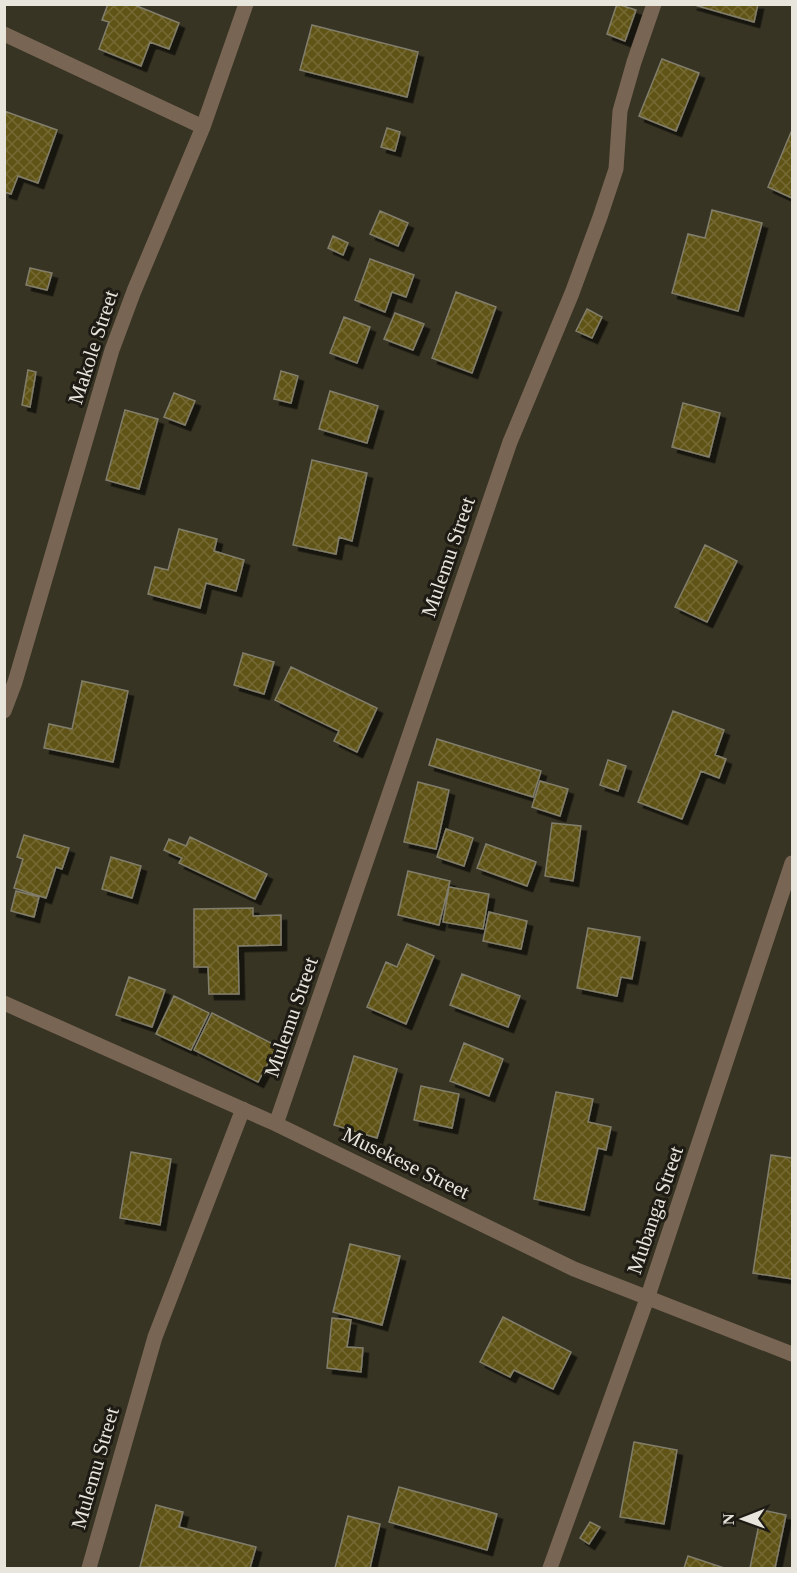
<svg xmlns="http://www.w3.org/2000/svg" width="797" height="1573" font-family="Georgia,serif">
  <defs>
    <pattern id="building-cross-hatch" width="8" height="8" patternUnits="userSpaceOnUse" patternTransform="scale(1.5)"><rect width="8" height="8" fill="#5f5214"/><path d="M0 0l8 8M0 8l8-8" fill="none" stroke="#766b36"/></pattern>
    <filter id="shadow"><feDropShadow dx="5.5" dy="5.5" stdDeviation="0" flood-color="#0009"/></filter>
  </defs>
  <rect width="100%" height="100%" fill="#373424"/>
  <!-- building -->
  <path fill="url(#building-cross-hatch)" stroke="#827e6c" stroke-width="1.5" filter="url(#shadow)" d="M108,4H132L179,23L169,49L150,42L141,66L99,49L109,22L102,20Z
    M617,4L636,10L625,41L607,34Z
    M691,4H758L754,22Z
    M312,25L418,52L407,97L300,70Z
    M662,59L699,73L676,131L639,116Z
    M4,111L57,130L38,183L18,176L11,194L4,192Z
    M387,128L400,132L395,151L381,147Z
    M792,130V198L768,187Z
    M712,210L762,223L738,311L672,293L688,234L705,238Z
    M380,211L408,223L398,246L370,234Z
    M333,236L348,243L343,255L328,248Z
    M370,259L414,275L406,297L392,292L385,312L355,300Z
    M30,268L52,273L47,290L26,285Z
    M456,292L496,307L472,373L432,358Z
    M587,309L602,317L592,338L576,331Z
    M395,313L424,324L413,350L384,339Z
    M344,317L370,327L357,363L330,353Z
    M28,370L36,372L30,407L22,405Z
    M281,371L298,376L291,403L274,399Z
    M330,391L378,406L367,443L319,429Z
    M174,393L195,401L185,425L164,417Z
    M683,403L720,413L709,457L672,447Z
    M125,410L158,419L139,489L106,480Z
    M312,460L367,473L352,541L339,537L336,554L293,545Z
    M179,529L217,539L214,551L244,560L236,591L206,583L200,608L148,594L155,567L168,570Z
    M705,545L737,561L707,622L675,607Z
    M243,653L274,662L264,694L234,685Z
    M291,667L377,708L357,752L334,741L339,731L275,700Z
    M82,681L128,691L113,762L44,748L49,724L72,729Z
    M673,711L724,730L715,755L726,759L719,778L701,771L682,819L638,802Z
    M437,739L541,771L533,797L429,765Z
    M608,760L626,766L618,791L600,785Z
    M540,781L568,789L560,816L532,807Z
    M418,782L449,790L436,849L404,842Z
    M552,823L581,826L573,881L545,876Z
    M446,829L473,838L464,866L437,857Z
    M24,835L69,848L62,869L56,867L46,898L14,888L23,859L17,857Z
    M190,837L267,874L255,899L179,863L182,858L164,850L169,839L186,846Z
    M486,844L536,862L527,886L477,868Z
    M111,857L141,866L132,898L102,889Z
    M408,871L450,881L439,925L398,915Z
    M449,887L489,894L483,929L443,922Z
    M16,891L39,897L34,917L11,911Z
    M253,908V916L281,915V945L238,946L239,994H209L208,967H194V909Z
    M489,912L527,921L521,949L483,941Z
    M588,928L640,937L632,979L621,977L617,996L577,988Z
    M407,944L434,956L406,1024L367,1007L386,962L397,967Z
    M462,974L520,996L508,1027L450,1005Z
    M129,977L165,990L152,1027L116,1015Z
    M174,996L209,1013L191,1050L156,1034Z
    M212,1013L277,1046L258,1082L194,1050Z
    M464,1043L503,1059L489,1096L450,1081Z
    M354,1056L397,1069L377,1138L334,1125Z
    M421,1086L459,1094L452,1128L414,1120Z
    M556,1092L593,1099L588,1122L611,1127L606,1150L598,1148L584,1210L534,1199Z
    M131,1152L171,1159L160,1225L120,1218Z
    M771,1155L792,1158V1279L753,1273Z
    M350,1244L400,1256L382,1325L333,1312Z
    M503,1317L571,1352L553,1389L514,1370L510,1377L480,1362Z
    M332,1318L351,1320L347,1347L363,1348L361,1372L327,1368Z
    M634,1442L677,1450L664,1524L620,1517Z
    M399,1487L497,1514L487,1550L389,1522Z
    M156,1505L183,1512L179,1527L256,1547L250,1568L140,1567Z
    M762,1510L786,1515L775,1568H750Z
    M348,1516L380,1524L370,1568H335Z
    M590,1522L600,1527L589,1544L580,1538Z
    M688,1556L724,1568H684Z"/>
  <g fill="none" stroke-linecap="round" stroke-linejoin="round">
    <!-- street -->
    <path stroke="#796554" stroke-width="15" d="M4,34L203,127
      M4,711L15,682L112,350L134,291L203,127L246,4
      M4,1003L276,1124L574,1269L792,1354
      M276,1124L510,442L572,293L600,217L616,169L620,111L634,62L654,4
      M89,1568L155,1337L243,1109
      M550,1568L648,1296L792,863"/>
  </g>
  <g text-anchor="middle" stroke-width="6" stroke-linejoin="round" paint-order="stroke">
    <!-- street labels -->
    <g font-size="21" fill="#e8e6dc" stroke="#1d1b14">
      <text transform="translate(93 347) rotate(-72)" y="7">Makole Street</text>
      <text transform="translate(448 557) rotate(-71)" y="7">Mulemu Street</text>
      <text transform="translate(291 1017) rotate(-71)" y="7">Mulemu Street</text>
      <text transform="translate(406 1163) rotate(26)" y="7">Musekese Street</text>
      <text transform="translate(655 1210) rotate(-71)" y="7">Mubanga Street</text>
      <text transform="translate(95 1468) rotate(-74)" y="7">Mulemu Street</text>
    </g>
  </g>
  <!-- border -->
  <rect width="797" height="1573" fill="none" stroke="#e8e6dc" stroke-width="12"/>
  <!-- north arrow -->
  <g transform="translate(743 1519) rotate(269)" stroke="#1d1b14" stroke-width="4.5" paint-order="stroke">
  <path d="M0-4.5L10 22L0 15L-10 22Z" fill="#e8e6dc"/>
  <text y="-9" font-size="16" font-weight="bold" text-anchor="middle" fill="#e8e6dc">N</text>
  </g>
</svg>
